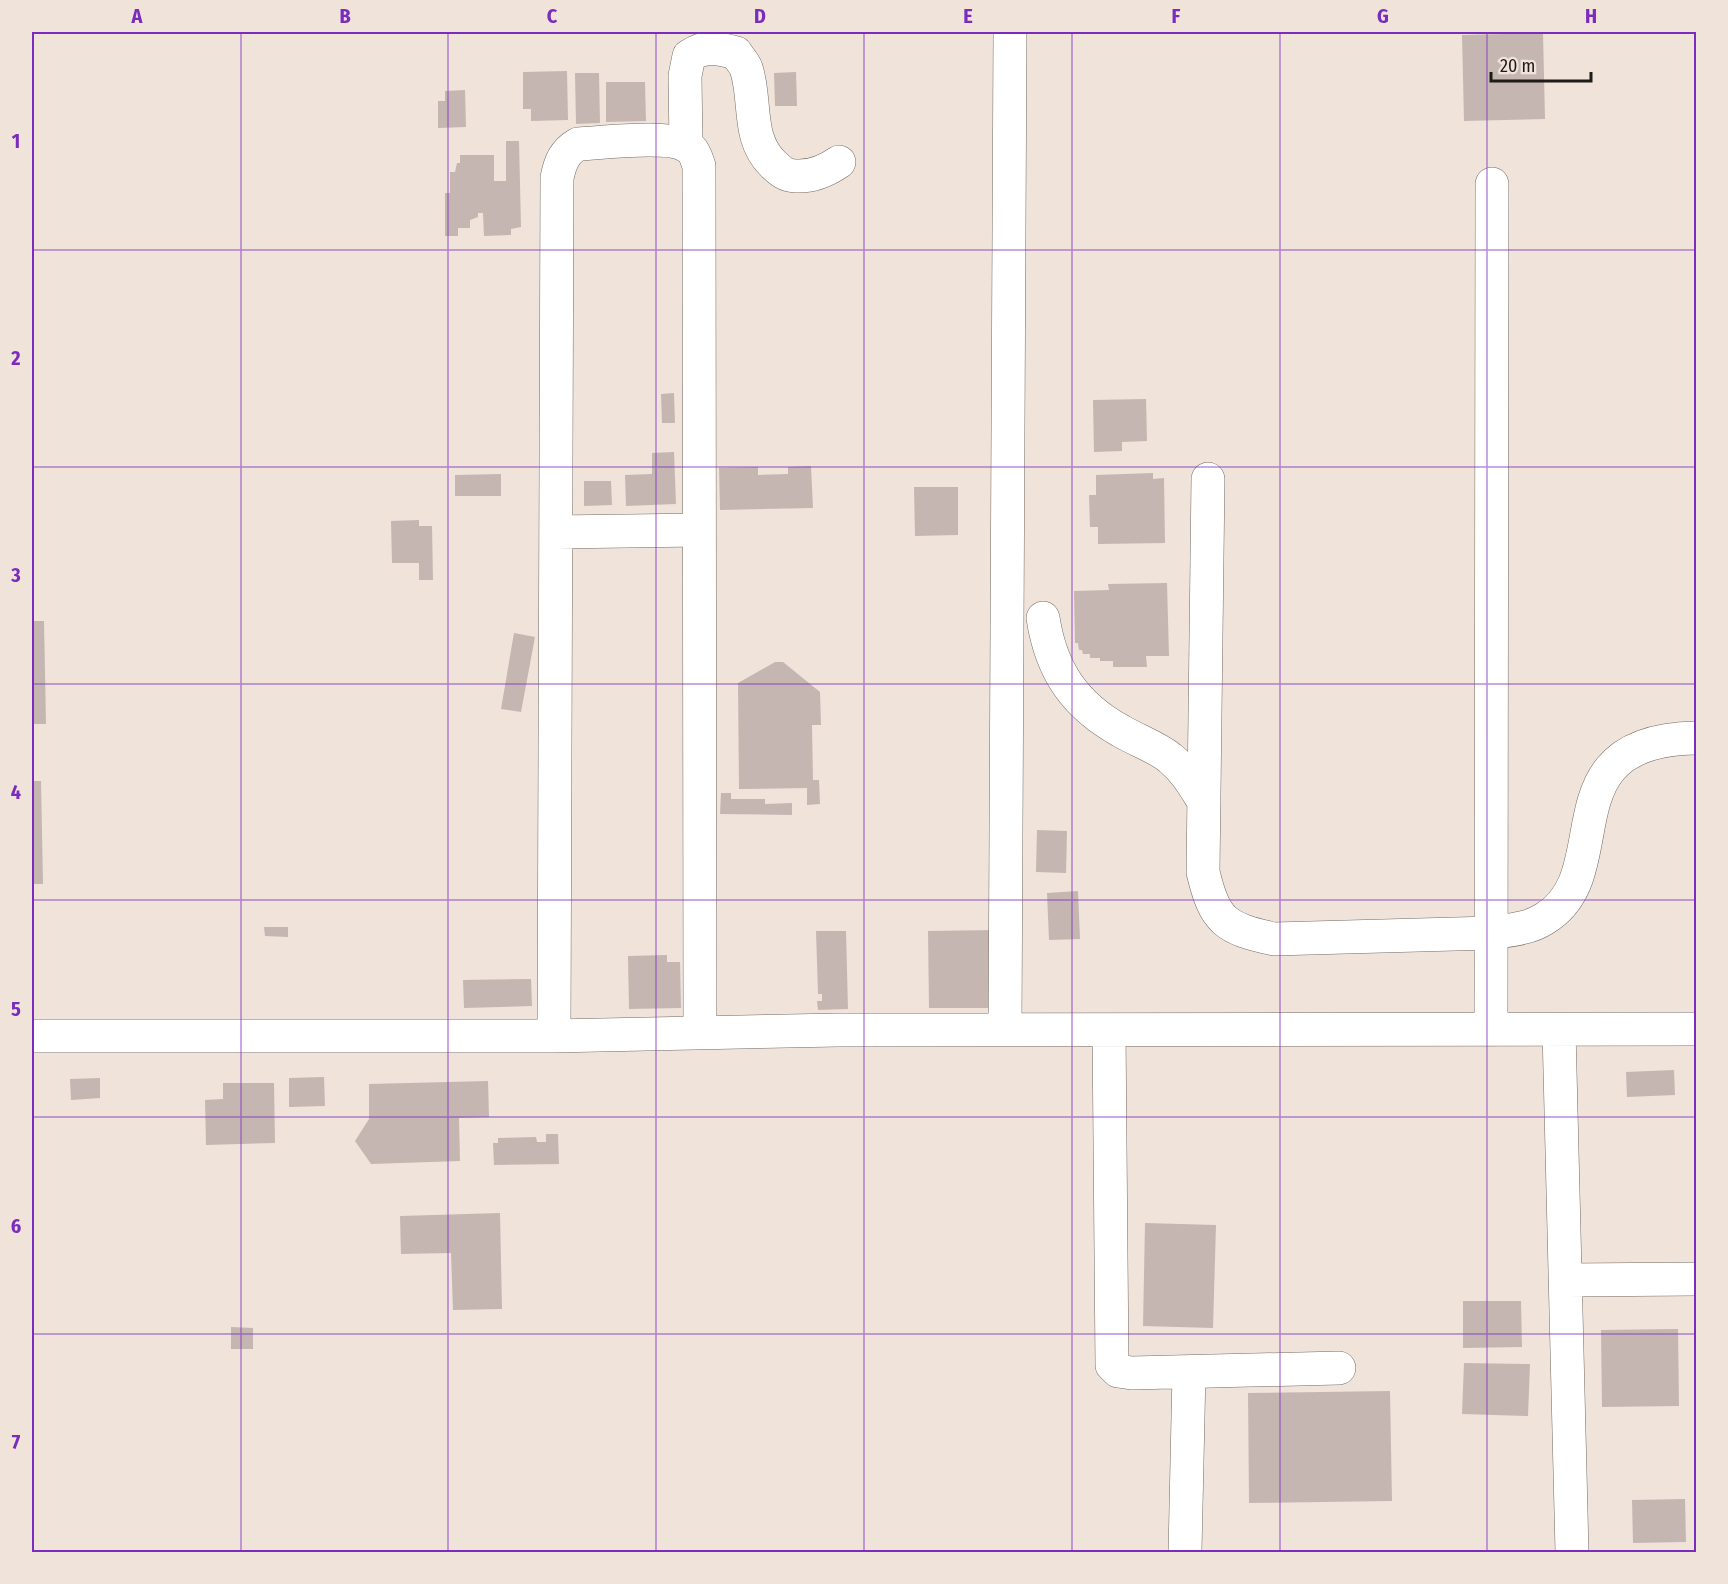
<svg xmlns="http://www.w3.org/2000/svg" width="1728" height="1584" font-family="'Fira Sans Condensed',sans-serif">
  <rect width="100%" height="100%" fill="#efe3da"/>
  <!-- building -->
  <path fill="#c5b6b2" d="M1543,33L1545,119L1464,121L1462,35Z
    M567,71L568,120L531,121V109H523V72Z
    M796,72L797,106H775L774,73Z
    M575,73H599L600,123L576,124Z
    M606,82H645L646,121L606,122Z
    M465,90L466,127L438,128V101H445V91Z
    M506,141H519L521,227L511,229V235L484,236L483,213H478V217L470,220V228H458V236H445V193H450V172H455L457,163H460V155H494V181H506Z
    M674,393L675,423H662L661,394Z
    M1146,399L1147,441L1122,442V451L1094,452L1093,400Z
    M674,452L676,504L626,506L625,475L652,474V453Z
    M811,466L813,508L720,510L719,468L758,467V475L788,474V467Z
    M1153,473V479L1164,478L1165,543L1098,544V527H1090L1089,495H1096V475Z
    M501,474V496H455V475Z
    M584,481H611L612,505L584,506Z
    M914,487H958V535L915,536Z
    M419,520V526H432L433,580H419V563H392L391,521Z
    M1167,583L1169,656H1146L1147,667H1113V661H1100V658H1090V654H1083L1082,650H1079L1078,643H1075L1074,591L1109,590L1108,584Z
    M32,621H44L46,724H32Z
    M514,633L535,637L521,712L501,709Z
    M775,662H783L820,692L821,725H812L813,780H819L820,804L807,805V788L739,789L738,683Z
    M32,781H41L43,884H32Z
    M721,793H731V799H765V804L792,803V815L720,814Z
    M1037,830L1067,831L1066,873L1036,872Z
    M1078,891L1080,939L1049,940L1047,893Z
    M264,927H288V937L265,936Z
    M995,930L996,1008H929L928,931Z
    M816,931H846L848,1009L818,1010L817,1001H822V994H818Z
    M667,955V962H680L681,1008L629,1009L628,956Z
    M531,979L532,1006L464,1008L463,980Z
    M1674,1070L1675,1095L1627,1097L1626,1072Z
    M324,1077L325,1106L289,1107V1078Z
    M100,1078V1098L71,1100L70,1079Z
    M488,1081L489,1117L459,1118L460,1161L371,1164L355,1141L369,1119V1084Z
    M223,1083H274L275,1143L206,1145L205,1100L223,1099Z
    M546,1134H558L559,1164L494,1165L493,1143H498V1138L536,1137L537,1142H546Z
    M500,1213L502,1309L453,1310L451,1253L401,1254L400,1216Z
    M1145,1223L1216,1225L1213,1328L1143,1326Z
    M1463,1301H1521L1522,1347L1463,1348Z
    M231,1327L253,1328V1349H231Z
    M1678,1329L1679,1406L1602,1407L1601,1330Z
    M1464,1363L1530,1364L1528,1416L1462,1414Z
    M1390,1391L1392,1501L1249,1503L1248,1393Z
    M1685,1499L1686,1542L1633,1543L1632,1500Z"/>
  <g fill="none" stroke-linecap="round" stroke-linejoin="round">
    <defs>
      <path id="minor" d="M686,146L685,76L689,56C705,45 718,48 736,53C739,58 744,63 746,68C757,100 746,138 773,164C780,171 786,176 796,176C813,177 826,171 839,162
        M1208,479L1203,872C1215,922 1225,928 1274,939L1491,933C1510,930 1528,929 1544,919C1621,874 1542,740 1696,738
        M556,532L699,530
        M1043,618C1051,670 1074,705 1121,731C1136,740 1157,747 1170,758C1185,770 1194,786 1204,802
        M1005,1030L1010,32
        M1109,1030L1112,1365L1118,1371L1132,1373L1339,1368
        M1491,1030L1492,184
        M1559,1030L1572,1552
        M32,1036H554L838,1030L1696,1029
        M554,1036L557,178C560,163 564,152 578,144C602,143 674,133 691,149C695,153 697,160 699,166L700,1032
        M1568,1280L1696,1279
        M1185,1552L1189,1372"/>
    </defs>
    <!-- minor casing -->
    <use href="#minor" stroke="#756b63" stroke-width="34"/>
    <!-- minor -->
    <use href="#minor" stroke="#fff" stroke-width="33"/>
  </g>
  <!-- grid -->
  <path fill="none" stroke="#7b2cbf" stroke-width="1.5" stroke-opacity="0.55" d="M241,32V1552M448,32V1552M656,32V1552M864,32V1552M1072,32V1552M1280,32V1552M1487,32V1552M32,250H1696M32,467H1696M32,684H1696M32,900H1696M32,1117H1696M32,1334H1696"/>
  <!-- border -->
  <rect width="1728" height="1584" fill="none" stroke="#efe3da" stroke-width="66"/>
  <!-- scale -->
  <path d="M1491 72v9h100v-9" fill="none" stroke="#1f1b17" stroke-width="3"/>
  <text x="1500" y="72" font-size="18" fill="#1f1b17" stroke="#efe3da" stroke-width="4.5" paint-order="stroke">20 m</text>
  <rect x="33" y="33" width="1662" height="1518" fill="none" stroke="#7b2cbf" stroke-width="2"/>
  <g font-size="20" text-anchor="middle" font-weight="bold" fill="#7b2cbf">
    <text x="137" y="23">A</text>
    <text x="345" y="23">B</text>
    <text x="552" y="23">C</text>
    <text x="760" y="23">D</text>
    <text x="968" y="23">E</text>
    <text x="1176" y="23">F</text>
    <text x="1383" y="23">G</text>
    <text x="1591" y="23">H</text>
    <text x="16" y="148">1</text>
    <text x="16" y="365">2</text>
    <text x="16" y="582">3</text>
    <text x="16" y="799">4</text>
    <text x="16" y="1016">5</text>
    <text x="16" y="1233">6</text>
    <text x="16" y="1449">7</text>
  </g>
</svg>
